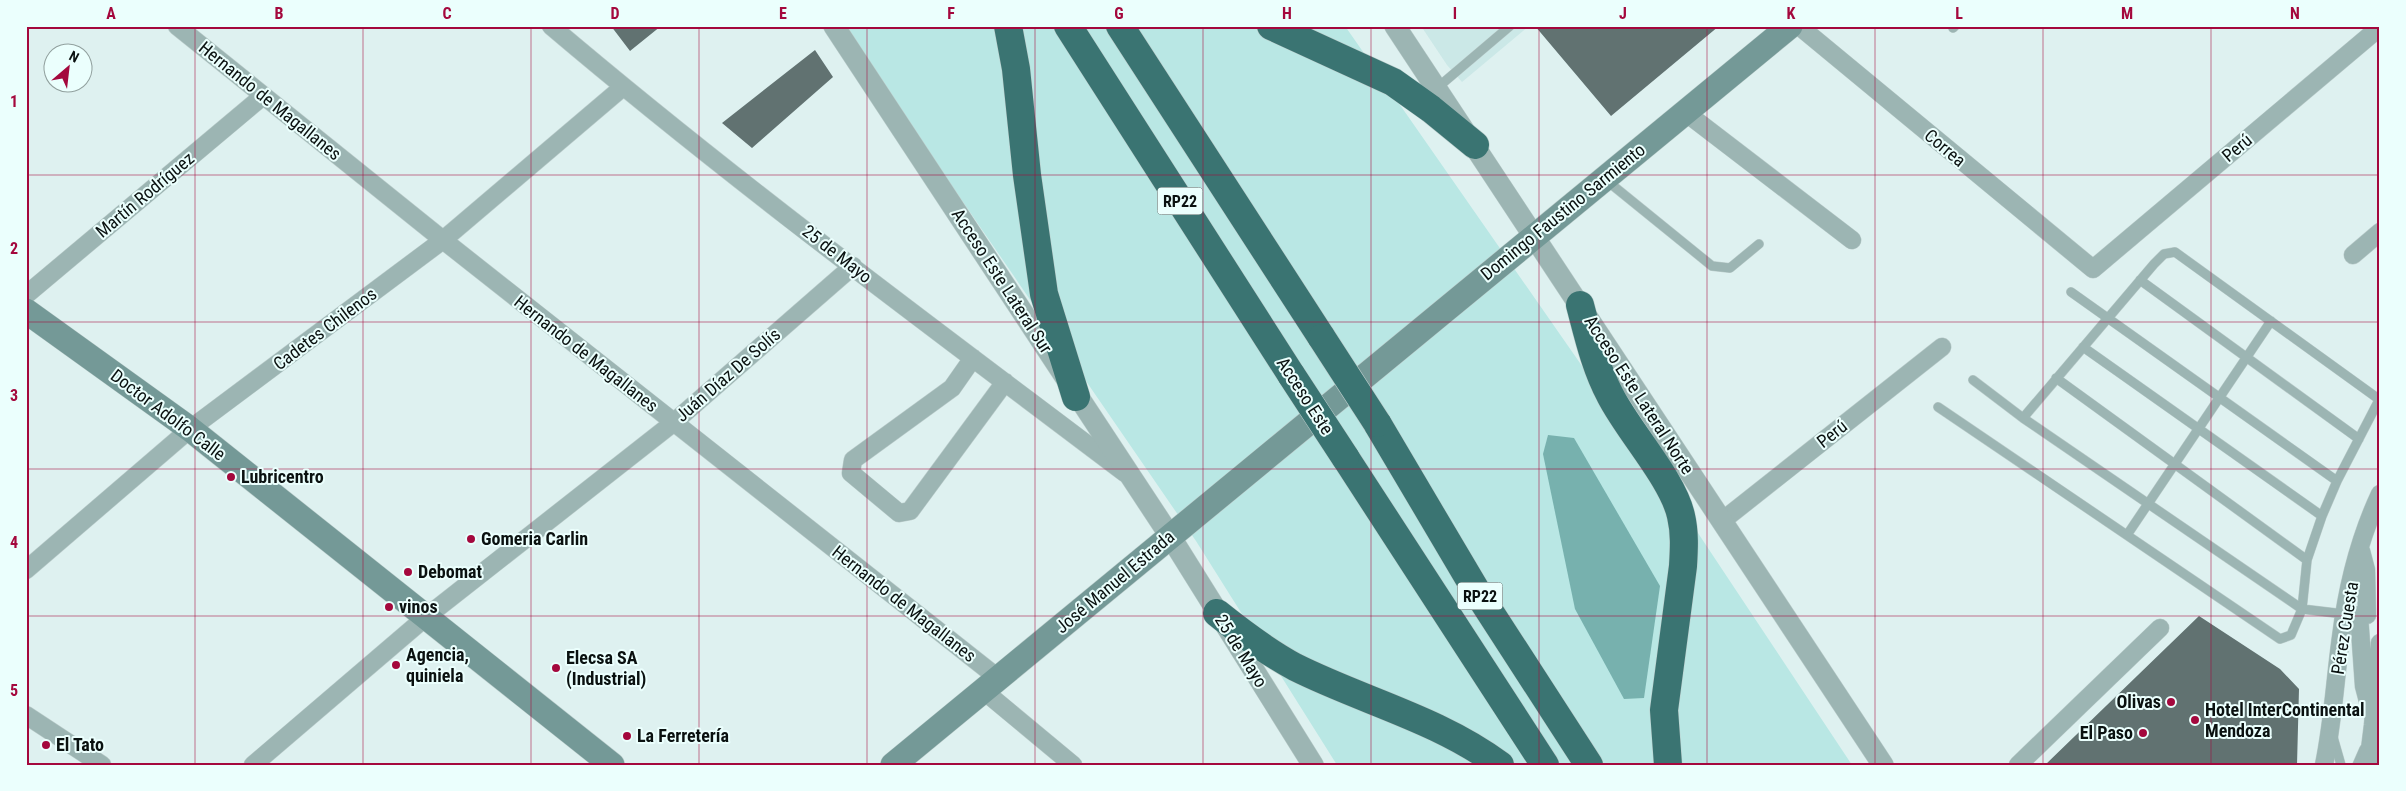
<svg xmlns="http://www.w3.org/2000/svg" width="2406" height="791" font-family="'Roboto Condensed',sans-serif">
  <rect width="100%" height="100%" fill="#def1f0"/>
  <!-- built -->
  <path fill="#cbe8e7" d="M1421,26H1529L1462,82L1447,65Z"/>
  <!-- green -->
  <path fill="#b9e7e4" d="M842,26H1345L1688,518L1852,765H1337L1196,541Z"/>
  <!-- water -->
  <path fill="#77b1ae" d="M1548,435L1574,438L1660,586L1644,698L1624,699L1575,609L1543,454Z"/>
  <!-- building -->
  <path fill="#617271" d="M611,26H661L630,51Z
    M1535,26H1719L1611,116Z
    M815,50L833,77L752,148L722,123Z
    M2199,616L2280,669L2299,689L2297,765H2045Z"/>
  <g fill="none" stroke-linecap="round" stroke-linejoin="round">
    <defs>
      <path id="service" d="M1953,28L1955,26
        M1437,88L1510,26
        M1606,180L1712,266L1730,268L1759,244
        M2140,280L2359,439
        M2071,292L2337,481
        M2083,347L2322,516
        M2056,378L2307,560
        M1973,380L2023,418
        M1938,407L2280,639L2291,635L2302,609L2307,560L2322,516L2337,481L2379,400
        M2127,535L2271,321
        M2344,614L2302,609L2023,418L2154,264L2164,254L2175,252L2380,400
        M2333,737L2341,765
        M2357,765L2364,749"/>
      <path id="minor" d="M177,26L443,240L998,678
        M551,26C736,183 932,327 1125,473
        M1799,26L2093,269L2380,27
        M1685,112L1852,240
        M2353,255L2380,232
        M26,295L263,96
        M973,358L952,388L853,460L851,473L899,513L910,511L1005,382
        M1722,521L1942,347
        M2361,551L2366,570L2367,615
        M26,570L190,429L443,240L623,87
        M2359,615L2364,686L2369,705
        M984,691L1073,765
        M26,715L102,765
        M253,765L426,617L673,423L853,266
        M2018,765L2160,628
        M2324,765C2333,722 2335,680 2341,637C2347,588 2359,539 2380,494
        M2368,765L2373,725L2380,643"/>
      <path id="tertiary" d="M834,26L1170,536L1313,765
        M1395,26L1883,765"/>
      <path id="secondary" d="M26,311L190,429L612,765
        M893,765L1790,26"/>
      <path id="motorway" d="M1008,26L1016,69L1027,175L1044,294L1076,397
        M1068,26L1292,376
        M1120,26L1322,338
        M1271,26L1393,82L1431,109L1475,145
        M1580,305C1588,335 1595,367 1610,395C1628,431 1673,479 1681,516C1685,533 1684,549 1683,566L1664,710L1668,765
        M1377,423L1477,592L1589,765
        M1345,457L1545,765
        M1217,613C1242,633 1267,652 1295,667C1363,701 1438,719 1500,765"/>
    </defs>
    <!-- service casing -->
    <use href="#service" stroke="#bccdcc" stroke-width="10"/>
    <!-- minor casing -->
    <use href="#minor" stroke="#bccdcc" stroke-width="19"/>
    <!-- tertiary casing -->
    <use href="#tertiary" stroke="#bccdcc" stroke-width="22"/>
    <!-- secondary casing -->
    <use href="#secondary" stroke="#bccdcc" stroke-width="26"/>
    <!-- motorway casing -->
    <use href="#motorway" stroke="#bccdcc" stroke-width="29"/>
    <!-- service -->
    <use href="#service" stroke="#9cb5b3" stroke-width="9"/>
    <!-- minor -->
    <use href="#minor" stroke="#9cb5b3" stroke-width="18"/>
    <!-- tertiary -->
    <use href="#tertiary" stroke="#9cb5b3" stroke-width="21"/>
    <!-- secondary -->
    <use href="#secondary" stroke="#749997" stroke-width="25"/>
    <!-- motorway -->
    <use href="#motorway" stroke="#3a7472" stroke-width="28"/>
    <defs>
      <path id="motorway-bridge" d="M1322,338L1377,423
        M1292,376L1345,457"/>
    </defs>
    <!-- motorway-bridge casing -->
    <use href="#motorway-bridge" stroke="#bccdcc" stroke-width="29" stroke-linecap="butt"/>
    <!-- motorway-bridge -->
    <use href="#motorway-bridge" stroke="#3a7472" stroke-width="28"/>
  </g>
  <!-- grid -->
  <path fill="none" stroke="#a4083d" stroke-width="1" stroke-opacity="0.55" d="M195,26V765M363,26V765M531,26V765M699,26V765M867,26V765M1035,26V765M1203,26V765M1371,26V765M1539,26V765M1707,26V765M1875,26V765M2043,26V765M2211,26V765M26,175H2380M26,322H2380M26,469H2380M26,616H2380"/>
  <!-- markers -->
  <g fill="#a4083d" stroke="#ebfffd" stroke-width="2">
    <circle cx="231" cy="477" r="5"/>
    <circle cx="471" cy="539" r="5"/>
    <circle cx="408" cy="572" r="5"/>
    <circle cx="389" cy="607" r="5"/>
    <circle cx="396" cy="665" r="5"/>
    <circle cx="556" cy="668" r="5"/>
    <circle cx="2171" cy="702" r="5"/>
    <circle cx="2195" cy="720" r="5"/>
    <circle cx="2143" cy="733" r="5"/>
    <circle cx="627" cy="736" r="5"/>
    <circle cx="46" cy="745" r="5"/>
  </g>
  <g text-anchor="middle" stroke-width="4" stroke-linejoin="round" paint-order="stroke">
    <!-- shield labels -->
    <g fill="#ebfffd" stroke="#4e5857" stroke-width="1">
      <rect x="1157.5" y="187.5" width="45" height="27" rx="4"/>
      <rect x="1457.5" y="582.5" width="45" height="27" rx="4"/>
    </g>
    <g font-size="16" font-weight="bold" fill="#0a1110">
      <text x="1180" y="207">RP22</text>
      <text x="1480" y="602">RP22</text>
    </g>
    <!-- street labels -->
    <g font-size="18" fill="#0a1110" stroke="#ebfffd">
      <text transform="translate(270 101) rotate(39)" y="6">Hernando de Magallanes</text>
      <text transform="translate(1945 148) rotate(40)" y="6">Correa</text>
      <text transform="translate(2237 148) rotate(-40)" y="6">Perú</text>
      <text transform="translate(145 195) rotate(-40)" y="6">Martín Rodríguez</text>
      <text transform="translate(1563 212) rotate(-39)" y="6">Domingo Faustino Sarmiento</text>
      <text transform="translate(837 254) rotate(38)" y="6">25 de Mayo</text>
      <text transform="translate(1002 281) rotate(57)" y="6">Acceso Este Lateral Sur</text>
      <text transform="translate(325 329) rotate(-37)" y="6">Cadetes Chilenos</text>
      <text transform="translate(586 354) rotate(38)" y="6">Hernando de Magallanes</text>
      <text transform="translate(728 375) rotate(-41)" y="6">Juán Díaz De Solís</text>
      <text transform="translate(1639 395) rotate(57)" y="6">Acceso Este Lateral Norte</text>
      <text transform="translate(1305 396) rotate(57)" y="6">Acceso Este</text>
      <text transform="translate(168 415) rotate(37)" y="6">Doctor Adolfo Calle</text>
      <text transform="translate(1832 434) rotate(-38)" y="6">Perú</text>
      <text transform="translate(1115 582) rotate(-40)" y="6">José Manuel Estrada</text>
      <text transform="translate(904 604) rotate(38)" y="6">Hernando de Magallanes</text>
      <text transform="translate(2345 628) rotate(-81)" y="6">Pérez Cuesta</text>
      <text transform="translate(1241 651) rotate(58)" y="6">25 de Mayo</text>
    </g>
    <!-- poi labels -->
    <g font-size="18" font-weight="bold" fill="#0a1110" stroke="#ebfffd" text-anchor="start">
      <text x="241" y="483">Lubricentro</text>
      <text x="481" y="545">Gomeria Carlin</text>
      <text x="418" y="578">Debomat</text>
      <text x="399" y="613">vinos</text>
      <text x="406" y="661">Agencia,<tspan x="406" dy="21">quiniela</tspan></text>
      <text x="566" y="664">Elecsa SA<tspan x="566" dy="21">(Industrial)</tspan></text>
      <text x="2161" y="708" text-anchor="end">Olivas</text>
      <text x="2205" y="716">Hotel InterContinental<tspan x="2205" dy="21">Mendoza</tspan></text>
      <text x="2133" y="739" text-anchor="end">El Paso</text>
      <text x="637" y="742">La Ferretería</text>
      <text x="56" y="751">El Tato</text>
    </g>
  </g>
  <!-- border -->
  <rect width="2406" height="791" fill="none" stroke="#ebfffd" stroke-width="55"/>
  <!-- north arrow -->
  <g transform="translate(68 68) rotate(28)"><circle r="24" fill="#ebfffd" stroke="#91a09e"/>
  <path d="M0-4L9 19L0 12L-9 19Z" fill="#a4083d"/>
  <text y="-8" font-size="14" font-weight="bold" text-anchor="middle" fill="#0a1110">N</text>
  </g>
  <rect x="28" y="28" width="2350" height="736" fill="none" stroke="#a4083d" stroke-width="2"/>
  <g font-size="16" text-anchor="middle" font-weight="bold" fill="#a4083d">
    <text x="111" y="19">A</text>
    <text x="279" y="19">B</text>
    <text x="447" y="19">C</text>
    <text x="615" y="19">D</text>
    <text x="783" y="19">E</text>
    <text x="951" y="19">F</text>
    <text x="1119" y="19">G</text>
    <text x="1287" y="19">H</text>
    <text x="1455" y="19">I</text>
    <text x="1623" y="19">J</text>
    <text x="1791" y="19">K</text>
    <text x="1959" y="19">L</text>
    <text x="2127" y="19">M</text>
    <text x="2295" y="19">N</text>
    <text x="14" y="107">1</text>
    <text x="14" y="254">2</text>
    <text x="14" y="401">3</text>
    <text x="14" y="548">4</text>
    <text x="14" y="696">5</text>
  </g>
</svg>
